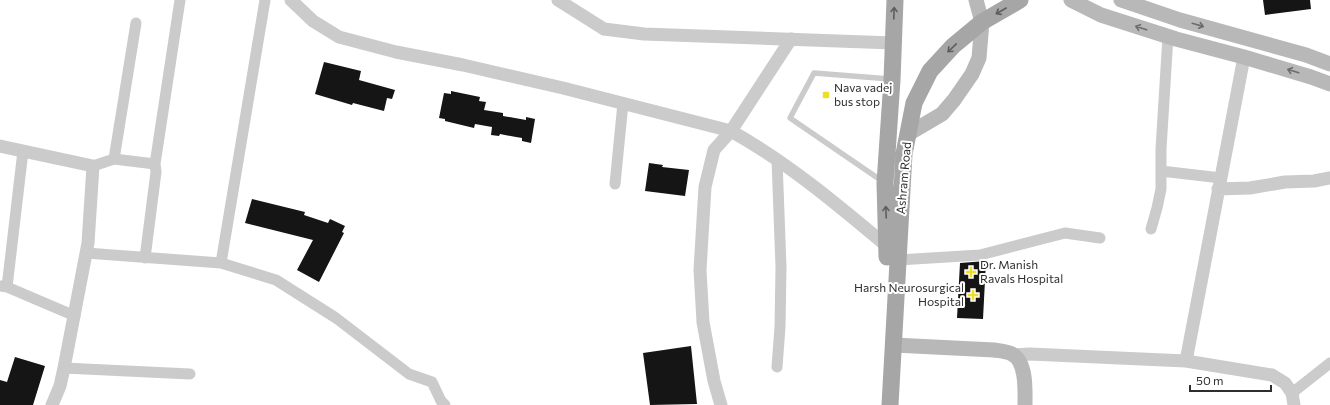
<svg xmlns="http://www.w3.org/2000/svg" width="1330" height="405" font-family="Commissioner,sans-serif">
  <rect width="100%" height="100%" fill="#fff"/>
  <!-- building -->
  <path fill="#151515" d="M1263,0H1310L1311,9L1265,15Z
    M324,62L361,71L359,80L395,90L392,99L387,98L384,111L353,103L352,105L315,94Z
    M451,91L480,97L479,101L486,102L484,110L503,113V116L526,120V117L535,119L531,143L522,141V138L516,137L500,134L499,136L491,135L492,127L475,124L474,128L445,121V119L439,118L444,93L451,94Z
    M649,163L663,165L662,167L689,170L685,196L645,191Z
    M252,199L305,212L304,215L328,223L330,219L345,226L342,232L344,233L319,282L297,270L313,240L245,223Z
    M986,261L983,319L957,318L960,263Z
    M691,346L697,404L650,405L643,353Z
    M15,357L45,366L33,405H0V380L7,382Z"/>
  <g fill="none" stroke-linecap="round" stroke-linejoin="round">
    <!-- service -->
    <path stroke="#cbcbcb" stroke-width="5.5" d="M882,181L790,118L814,73L890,79"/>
    <!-- minor -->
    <path stroke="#cbcbcb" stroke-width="11" d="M114,159L136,23
      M93,166L114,159L155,164
      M1161,171L1221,178
      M615,184L623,103
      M1151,229L1157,208L1161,189V149L1168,36
      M86,253L221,263L276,280L336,318L409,374L432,382L441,401L445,405
      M145,258L156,172L155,164L180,0
      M898,260L980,255L1065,233L1100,238
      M221,263L265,0
      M1,286L7,287L75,316
      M7,287L23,151
      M777,367L780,327L781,267L777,160
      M64,368L190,374
      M1292,393L1330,363"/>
    <!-- tertiary -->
    <path stroke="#cbcbcb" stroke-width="13" d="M291,0L313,21L339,37L396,52L463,65L563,88L731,131C788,163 838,205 888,247
      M558,0L604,29L644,34L893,43
      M0,146L93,166L88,243L64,368L60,386L52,405
      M1218,189L1250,188L1285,182L1314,181L1330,178
      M1014,355L1030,354L1186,361L1272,375L1285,383L1292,393L1294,405
      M1186,361L1244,57
      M721,405L714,381L703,322L700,270L705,187L714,150L731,131L791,39"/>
    <!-- secondary -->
    <path stroke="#b8b8b8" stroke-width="15" d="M1071,0L1101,15L1176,39L1244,57L1311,77L1330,84
      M1121,0L1180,20L1306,55L1330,64
      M908,134L942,114L954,100L972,74L979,58L982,22L976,0
      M894,345L994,350C1000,351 1006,351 1012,354C1027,362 1025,391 1025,405"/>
    <!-- primary -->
    <path stroke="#a6a6a6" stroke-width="17" d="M887,257L885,183L892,80L895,0
      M890,405L904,154L914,103L930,71L953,46L982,22L1020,0"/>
  </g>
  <!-- one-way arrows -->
  <defs><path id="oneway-shaft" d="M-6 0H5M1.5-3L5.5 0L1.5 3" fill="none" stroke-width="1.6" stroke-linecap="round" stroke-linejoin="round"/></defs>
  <g stroke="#5e5e5e">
    <use href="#oneway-shaft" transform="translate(1001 11) rotate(150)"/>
    <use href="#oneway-shaft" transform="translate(894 13) rotate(-88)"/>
    <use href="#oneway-shaft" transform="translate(952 48) rotate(136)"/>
    <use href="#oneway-shaft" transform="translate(886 212) rotate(-92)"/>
  </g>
  <g stroke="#6c6c6c">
    <use href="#oneway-shaft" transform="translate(1198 25) rotate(16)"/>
    <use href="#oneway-shaft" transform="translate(1141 28) rotate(-162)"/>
    <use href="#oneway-shaft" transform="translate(1293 71) rotate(-163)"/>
  </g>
  <!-- markers -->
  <g fill="#eede27" stroke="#fff" stroke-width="1.5">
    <rect x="822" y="91" width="8" height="8" rx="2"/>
    <path d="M969 266h4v4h4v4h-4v4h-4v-4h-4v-4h4z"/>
    <path d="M971 289h4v4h4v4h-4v4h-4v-4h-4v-4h4z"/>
  </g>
  <g text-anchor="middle" stroke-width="4" stroke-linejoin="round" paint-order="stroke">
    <!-- poi labels -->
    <g font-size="12" fill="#2e2e2e" stroke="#fff" text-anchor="start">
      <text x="834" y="92">Nava vadej<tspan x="834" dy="14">bus stop</tspan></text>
      <text x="980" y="269">Dr. Manish<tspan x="980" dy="14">Ravals Hospital</tspan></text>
      <text x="964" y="292" text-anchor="end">Harsh Neurosurgical<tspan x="964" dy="14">Hospital</tspan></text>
    </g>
    <!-- street labels -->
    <g font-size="12" fill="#2e2e2e" stroke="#fff">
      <text transform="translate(904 178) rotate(-85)" y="4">Ashram Road</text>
    </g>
  </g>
  <!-- scale -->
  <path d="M1190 385v6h81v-6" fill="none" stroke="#2e2e2e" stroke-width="2"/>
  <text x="1196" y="385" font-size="12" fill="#2e2e2e" stroke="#ffffff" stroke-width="3" paint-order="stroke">50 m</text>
</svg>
